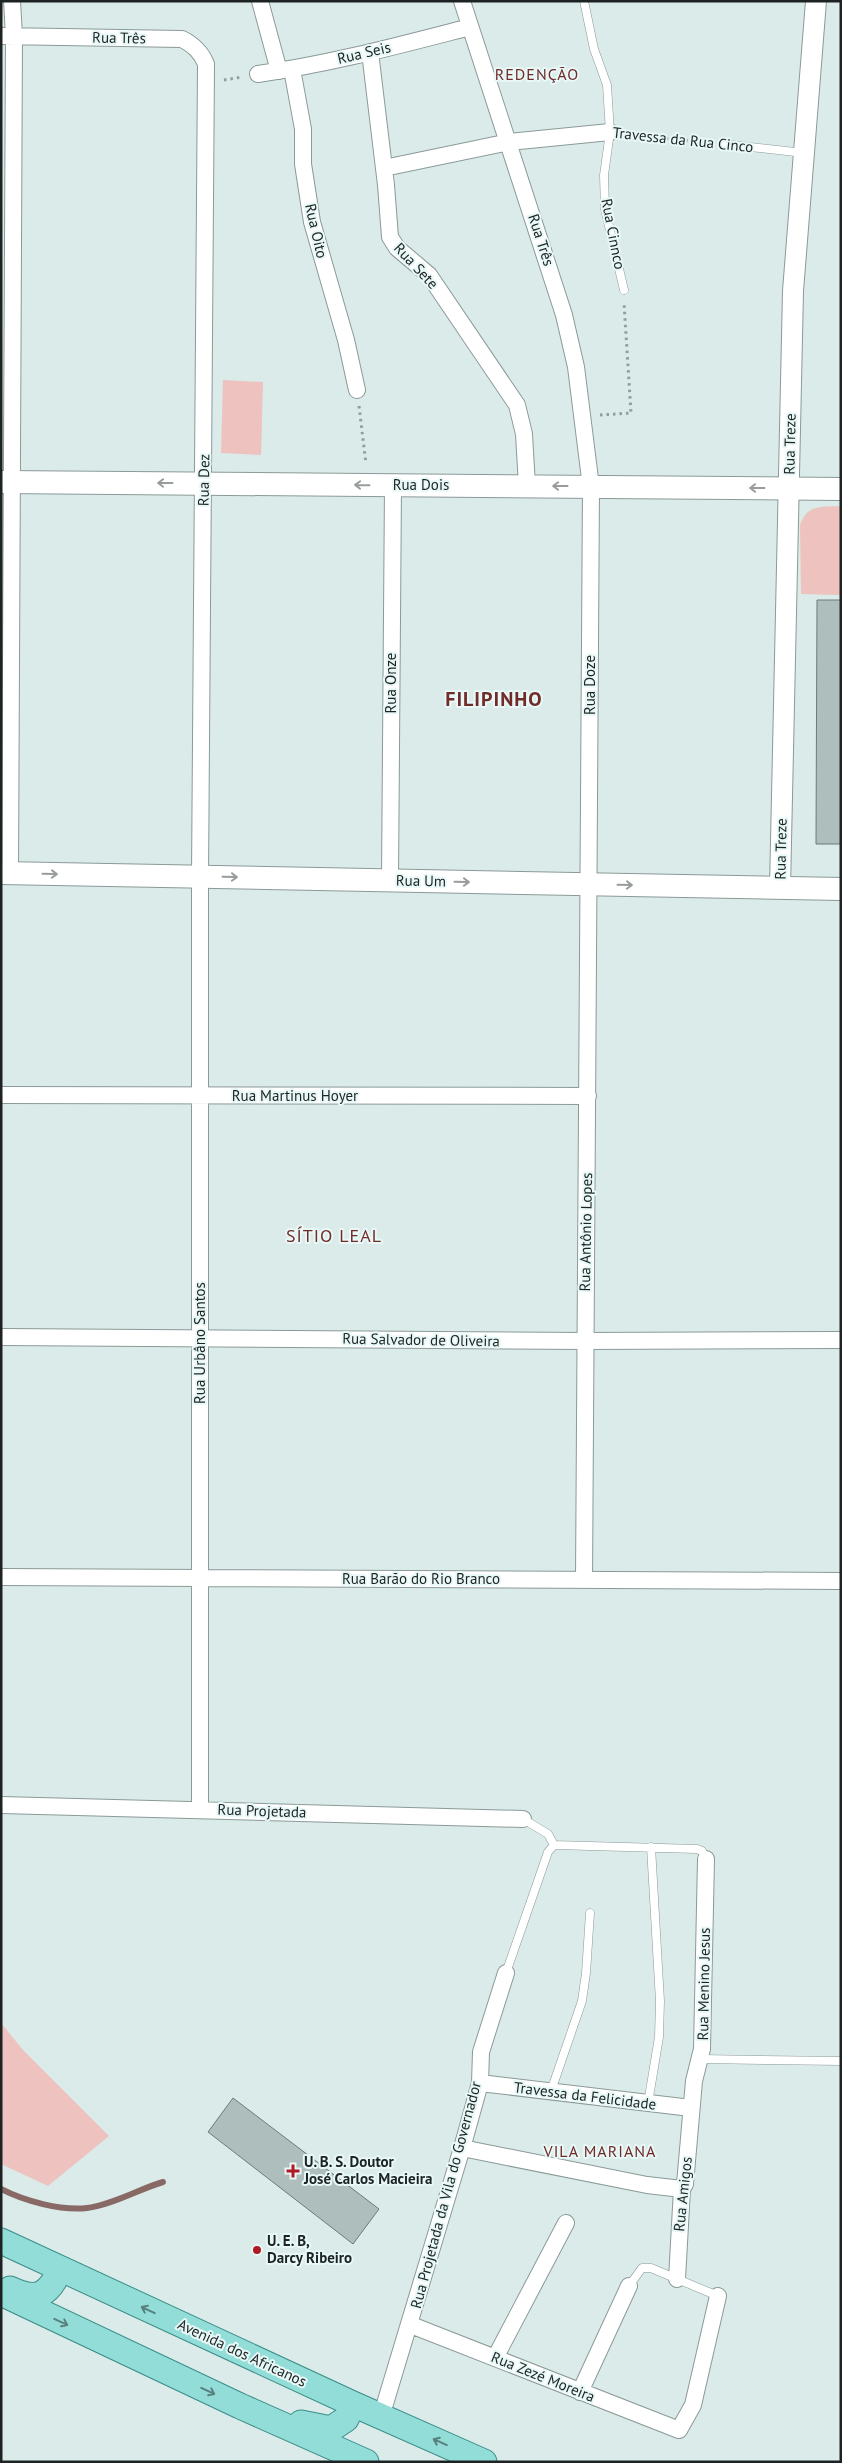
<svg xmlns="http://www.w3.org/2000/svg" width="842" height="2463" font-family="'PT Sans',sans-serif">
  <rect width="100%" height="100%" fill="#daebe9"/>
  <!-- green -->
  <path fill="#eec2be" d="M223,380L263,382L261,455L221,453Z
    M841,506V595L801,594L800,525C807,504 822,507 841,506Z
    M1,2023L23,2050L109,2136L48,2186L1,2164Z"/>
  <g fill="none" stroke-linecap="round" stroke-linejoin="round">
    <!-- stream -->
    <path stroke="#896966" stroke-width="6" d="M1,2189C24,2201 61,2211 87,2208C112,2205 139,2189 163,2182"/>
  </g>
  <!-- building -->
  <path fill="#adbebc" stroke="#6c7b79" d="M817,600H841V844H816Z
    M233,2098L379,2209L353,2244L208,2132Z"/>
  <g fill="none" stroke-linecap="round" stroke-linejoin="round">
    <defs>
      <path id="service" d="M584,1L594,49L607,85L610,132L604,175L605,209L624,290
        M723,144L804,153
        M523,1819L548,1834L554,1845
        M506,1973L548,1852L554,1845L697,1849L702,1851L706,1859
        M700,2059L841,2061
        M551,2091L582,2001L586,1973L590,1913
        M648,2103L659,2037L660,2001L651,1847
        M629,2286L642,2268H651L718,2296"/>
      <path id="minor" d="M260,1L279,71
        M462,1L564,315L576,367L591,487L584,1580
        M1,36L182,39C194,45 201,52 206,64L200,877V1809
        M370,52L386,185L390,237L397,248L429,275L517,405L524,434L527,486
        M292,69L303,129V164L312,222L346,340L357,390
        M258,74C330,64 400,45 470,27
        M384,168L509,142L610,132
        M10,873L14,36L12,1
        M390,880L393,485
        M1,1095L588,1096
        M1,1337L584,1341L841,1340
        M1,1577L841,1581
        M1,1805L523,1819
        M480,2083L691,2108
        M462,2148L647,2185L682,2189
        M677,2279L682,2189L685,2184L694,2081L702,2049L706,1859
        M411,2325L679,2430L693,2405L718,2296
        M495,2358L566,2223
        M580,2392L629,2286
        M381,2417L462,2148L480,2083L481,2052L506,1973"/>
      <path id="tertiary" d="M780,888L793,291L816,1"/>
      <path id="secondary" d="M1,482L841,489
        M1,873L841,889"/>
      <path id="primary" d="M1,2241L353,2404L484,2462
        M10,2289C37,2302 49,2295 60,2269
        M1,2293L240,2406L366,2462
        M301,2423L331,2429L346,2419L353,2404"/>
    </defs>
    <!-- service casing -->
    <use href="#service" stroke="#8a9a98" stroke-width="9"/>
    <!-- minor casing -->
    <use href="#minor" stroke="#8a9a98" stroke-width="18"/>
    <!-- tertiary casing -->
    <use href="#tertiary" stroke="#8a9a98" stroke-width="22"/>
    <!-- secondary casing -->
    <use href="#secondary" stroke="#8a9a98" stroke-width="24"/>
    <!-- primary casing -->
    <use href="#primary" stroke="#3a8d88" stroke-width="27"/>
    <!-- path -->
    <path stroke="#919e9c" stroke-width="3" stroke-dasharray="2.5 4" stroke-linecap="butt" d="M224,80L242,77
      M627,134L710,143
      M359,406L366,464
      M600,415L631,413L624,303"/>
    <!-- service -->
    <use href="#service" stroke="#fff" stroke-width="8"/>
    <!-- minor -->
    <use href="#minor" stroke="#fff" stroke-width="16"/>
    <!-- tertiary -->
    <use href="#tertiary" stroke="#fff" stroke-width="20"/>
    <!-- secondary -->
    <use href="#secondary" stroke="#fff" stroke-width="22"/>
    <!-- primary -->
    <use href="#primary" stroke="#92ddd8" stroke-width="25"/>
  </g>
  <!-- one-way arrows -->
  <defs><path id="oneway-shaft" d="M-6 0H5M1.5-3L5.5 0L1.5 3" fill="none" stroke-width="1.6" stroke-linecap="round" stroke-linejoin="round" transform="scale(1.25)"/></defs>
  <g stroke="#999c9c">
    <use href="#oneway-shaft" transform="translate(165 483) rotate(-180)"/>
    <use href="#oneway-shaft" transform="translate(362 485) rotate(-179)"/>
    <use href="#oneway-shaft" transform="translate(560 486) rotate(-180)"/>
    <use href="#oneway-shaft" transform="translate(757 488) rotate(-180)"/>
    <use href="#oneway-shaft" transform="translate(50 874) rotate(1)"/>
    <use href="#oneway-shaft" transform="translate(230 877) rotate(1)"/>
    <use href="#oneway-shaft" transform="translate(462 882) rotate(1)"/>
    <use href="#oneway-shaft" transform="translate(625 885) rotate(1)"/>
  </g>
  <g stroke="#58807e">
    <use href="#oneway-shaft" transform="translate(148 2310) rotate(-155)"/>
    <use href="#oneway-shaft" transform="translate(61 2322) rotate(25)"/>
    <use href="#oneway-shaft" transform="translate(208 2391) rotate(25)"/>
    <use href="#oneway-shaft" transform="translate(440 2442) rotate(-156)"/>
  </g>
  <!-- markers -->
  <g fill="#ae1b24" stroke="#e7f8f7" stroke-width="2">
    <path d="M290.5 2163.5h5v5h5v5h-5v5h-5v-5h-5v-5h5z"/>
    <circle cx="257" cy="2250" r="5"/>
  </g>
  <g text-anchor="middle" stroke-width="4" stroke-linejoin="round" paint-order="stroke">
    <!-- street labels -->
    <g font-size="15" fill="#1d2323" stroke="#e7f8f7">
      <text transform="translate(119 38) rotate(1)" y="5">Rua Três</text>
      <text transform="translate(364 53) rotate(-13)" y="5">Rua Seis</text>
      <text transform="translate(683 140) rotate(6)" y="5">Travessa da Rua Cinco</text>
      <text transform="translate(316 231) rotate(77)" y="5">Rua Oito</text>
      <text transform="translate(613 234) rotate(79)" y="5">Rua Cinnco</text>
      <text transform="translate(541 240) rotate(72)" y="5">Rua Três</text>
      <text transform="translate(416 266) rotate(47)" y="5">Rua Sete</text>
      <text transform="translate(790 444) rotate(-89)" y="5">Rua Treze</text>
      <text transform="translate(204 480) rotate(-89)" y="5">Rua Dez</text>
      <text x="421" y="490">Rua Dois</text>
      <text transform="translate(391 683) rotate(-90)" y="5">Rua Onze</text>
      <text transform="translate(590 685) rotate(-90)" y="5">Rua Doze</text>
      <text transform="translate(781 849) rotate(-89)" y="5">Rua Treze</text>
      <text transform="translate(421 881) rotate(1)" y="5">Rua Um</text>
      <text x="295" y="1101">Rua Martinus Hoyer</text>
      <text transform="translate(586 1232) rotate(-89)" y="5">Rua Antônio Lopes</text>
      <text transform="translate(421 1340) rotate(1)" y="5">Rua Salvador de Oliveira</text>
      <text transform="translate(200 1343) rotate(-90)" y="5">Rua Urbâno Santos</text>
      <text x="421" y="1584">Rua Barão do Rio Branco</text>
      <text transform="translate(262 1811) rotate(2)" y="5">Rua Projetada</text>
      <text transform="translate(704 1984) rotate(-89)" y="5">Rua Menino Jesus</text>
      <text transform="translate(585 2096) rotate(7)" y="5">Travessa da Felicidade</text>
      <text transform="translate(683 2194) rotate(-84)" y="5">Rua Amigos</text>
      <text transform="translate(446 2195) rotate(-75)" y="5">Rua Projetada da Vila do Governador</text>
      <text transform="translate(242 2353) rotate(25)" y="5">Avenida dos Africanos</text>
      <text transform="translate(543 2377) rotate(22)" y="5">Rua Zezé Moreira</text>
    </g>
    <!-- poi labels -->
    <g font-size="15" font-weight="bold" fill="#1d2323" stroke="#e7f8f7" text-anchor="start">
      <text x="304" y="2167">U. B. S. Doutor<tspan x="304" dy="17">José Carlos Macieira</tspan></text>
      <text x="267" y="2246">U. E. B,<tspan x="267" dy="17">Darcy Ribeiro</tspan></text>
    </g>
    <!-- neighbourhood labels -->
    <g font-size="16" letter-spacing="1" fill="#712b29" stroke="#e7f8f7">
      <text x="537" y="80">REDENÇÃO</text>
      <text x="600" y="2157">VILA MARIANA</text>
    </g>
    <!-- quarter labels -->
    <g font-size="18" letter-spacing="1" fill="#712b29" stroke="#e7f8f7">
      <text x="334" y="1242">SÍTIO LEAL</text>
    </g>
    <!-- district labels -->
    <g font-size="20" font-weight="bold" letter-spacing="1" fill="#712b29" stroke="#e7f8f7">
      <text x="494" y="706">FILIPINHO</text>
    </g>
  </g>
  <!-- border -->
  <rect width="842" height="2463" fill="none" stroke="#1d2323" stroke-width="5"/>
</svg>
